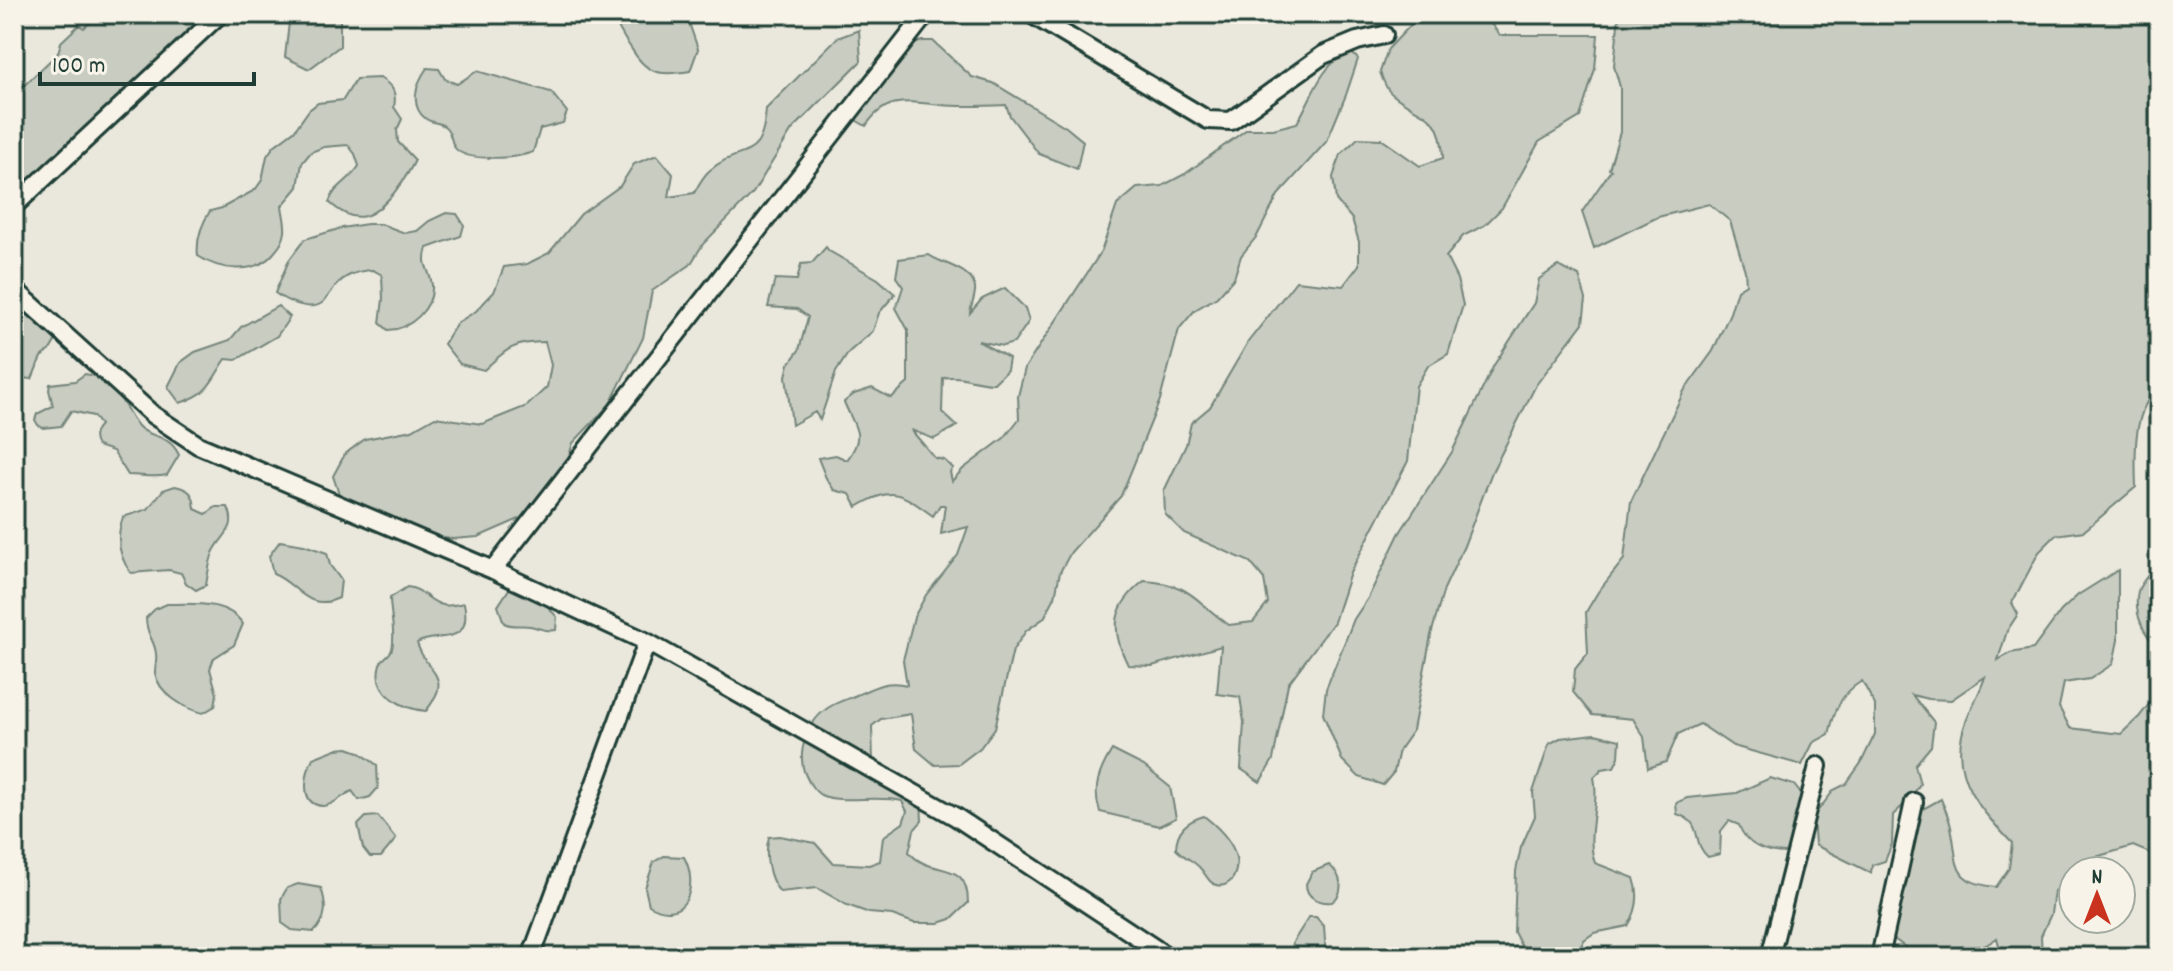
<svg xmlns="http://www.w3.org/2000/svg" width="2173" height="971" font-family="Dekko,sans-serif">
  <rect width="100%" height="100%" fill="#eae8dd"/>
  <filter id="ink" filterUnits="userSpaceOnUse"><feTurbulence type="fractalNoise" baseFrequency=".0125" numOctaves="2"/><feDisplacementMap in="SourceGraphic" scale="16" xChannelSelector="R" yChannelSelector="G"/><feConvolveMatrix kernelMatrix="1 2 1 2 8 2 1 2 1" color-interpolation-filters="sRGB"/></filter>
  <g filter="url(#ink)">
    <!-- green -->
    <path fill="#c8ccc1" stroke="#74847a" stroke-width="2" d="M99,14H212L160,68L44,165L30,181L14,174V95L58,53L61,42L79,25L84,28Z
      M290,14H340V46L309,69L285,57Z
      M613,14H686L698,49L690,71C660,76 647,75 631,48C623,37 617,27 613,14Z
      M1314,14H1385C1356,28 1342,27 1314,14Z
      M1421,14H1488V20L1500,35H1598L1595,69L1580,117L1539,142L1502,208L1485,225L1463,236L1446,257L1457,279L1463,305L1448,354L1428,366L1416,386L1408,461L1350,573L1334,622L1288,684L1273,760L1260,782L1241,769L1244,722L1240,697L1217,694L1221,646L1152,666L1128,665C1110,630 1112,606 1144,581C1193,584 1192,599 1229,625L1253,622L1268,603L1264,579L1250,562L1184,533L1165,514L1164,491L1186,445L1191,423L1210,407L1248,342L1296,281L1343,286L1359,265V242L1352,219L1336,200L1333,177L1341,154L1358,138L1381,139L1420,166L1443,158C1441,109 1422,119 1392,94C1386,90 1383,80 1380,72L1388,49Z
      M1619,14H2159V386C2132,412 2135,453 2136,487L2084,531L2056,535L2039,552L2012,603L2018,614L2007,631L1998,660L2010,653L2033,649L2061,611L2078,595L2118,570V640L2113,664L2090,679L2064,683L2059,707L2070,728L2121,734L2139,717L2159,691V857L2133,846L2089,859L2078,871H2073V877L2054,891L2051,914L2041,936L2042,957H2002L1997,938C1956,967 1950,945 1908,949L1887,934L1878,911L1892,892L1901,821L1941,799C1944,807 1948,815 1950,823C1960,861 1947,882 1996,887L2009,868L2012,843C1983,812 1952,781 1962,735C1966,715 1979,696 1985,677L1951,700L1928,699L1912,695L1934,722L1931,746L1915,765L1920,784L1909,800L1893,815L1892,844L1885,861L1872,865L1871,873L1815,845L1813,817L1834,790L1846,784L1861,763L1875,734V705L1862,681C1840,694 1835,710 1829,734L1813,743L1802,765L1733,746L1700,724L1678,734L1666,762L1648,768L1644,737L1633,719L1592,715L1573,692L1575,669L1588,653L1586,612L1598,592L1624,559L1631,501L1684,391L1713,351L1730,313L1737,290L1746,284L1745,271L1730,221L1709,204L1658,217L1594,248L1582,212L1611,170L1609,169L1620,132V87L1614,66Z
      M859,30L861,61L792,130L753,193L703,244L690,265L652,291L643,338L610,404L573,443L559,488L524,517L478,537L453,539L431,537L341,500L333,476L345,454L365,439L412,430L435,417L482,424L527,406L547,387L551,365L545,342C514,342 506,349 484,370L460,364L444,344L457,323L476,311L494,292L504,267L527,264L549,253L581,214L620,186L634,164L657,155L673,174L669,197L694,193C698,186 703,176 709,171C741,143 762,166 766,109L837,38Z
      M922,41H933L972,77L993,83L1066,127L1083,141L1077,169L1039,154L1010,116L1006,105C984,106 962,107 941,105C909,102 886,95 866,126L850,117L895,52Z
      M1350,51L1358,59L1346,95L1327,141L1278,195L1257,236L1241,256L1234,278L1217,297L1195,310L1179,329L1160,400L1121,496L1071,552L1060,572L1055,597L1044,618L1026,631L1013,650L995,728L980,748L959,764L935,765L916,749L911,714L881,719L872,726L873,761L921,798L922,821L914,830L909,852C931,879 968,856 968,903L951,919L939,923H914L892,915L869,913L847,905L817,888L780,892C768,879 764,854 769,837L780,836L815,843L833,863L869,865L880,861L883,837L903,823L907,811L902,801C878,795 839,804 821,795C815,792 809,783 806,776C795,753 808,719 831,706C840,701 850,698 859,694C876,686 888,680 907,685L903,660L914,617L926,595L958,555L968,527L941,534L945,505H940L933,516C901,493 893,485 857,507L850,494L834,490L826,478L818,458L836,455L847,460C866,434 855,429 844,402L854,394L872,388L891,398L908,383V330L896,308L903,287L896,277L899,259L929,255C941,264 972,268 975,288C976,295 971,306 970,313L982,299L1005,288L1025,308L1029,321L1014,343L1003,346L978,341L1009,358L1007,370L994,383C976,383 961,374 943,378L942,412L957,426L934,439L911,430L935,458L944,460L953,468L950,472L952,481L963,469L1004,438L1019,419L1018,396L1025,368L1101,252L1117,205L1137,188L1162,186L1185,174L1247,129H1273L1297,123C1313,96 1320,65 1350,51Z
      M427,68L439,69L445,79L457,84L477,71L551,92L567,112L563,123L540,129L533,152C518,158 467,163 455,148C450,141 452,131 444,126C439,122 432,123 426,119C409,106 416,83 427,68Z
      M380,78C393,86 397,92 394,107L402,119L397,130L398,142L415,160C410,172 402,182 394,193C373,218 356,227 329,202C335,185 350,181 359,166L355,154L348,145L324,147L311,152L302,163L298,187L282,206C283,214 286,224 285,232C284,241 279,247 273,254C255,275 220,271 198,256C196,239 201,225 210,211L222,208L255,190L262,180L267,156L274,146L294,131L309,110L318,103L343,100L356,79Z
      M446,213L457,214L464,225L461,236L427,248C421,266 430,269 432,285C434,308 410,330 388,330L380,323L383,299L382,275L373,270C357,271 344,275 334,288C331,292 326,300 322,303C309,312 286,301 275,293L289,260L305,239L342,228L367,224H381L405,233L417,231L429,221Z
      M826,247L829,251L878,279L895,294L879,313L873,331L849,352L836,372L820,420L815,412L792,425L786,376L789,364L799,350L808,317L797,309L768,307L775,279L797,280L801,264L812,263Z
      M1558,266L1579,276L1586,299L1583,323L1536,385L1492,472L1464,546L1444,589L1431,635L1413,730L1399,750L1394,772L1383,785L1359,777L1342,760L1323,714L1326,689L1354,619L1368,598L1399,534L1452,452L1494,365L1534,303L1539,279Z
      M278,306L290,317L277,336L236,360L226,359C209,384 210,393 180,403L168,387L180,363L195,352L230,340L241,327Z
      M19,310L53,329L56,340L50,350L41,357L32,379L20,378L14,373V312Z
      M85,374C117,378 121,405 138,426C149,439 168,432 179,455L167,475C154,478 142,475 128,475L113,451L97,446C92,439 94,431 100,425L93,416L71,411L61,426L43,428L38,425L35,420L37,414L53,406L49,390L50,384L75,381Z
      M175,486C190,489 194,494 195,509L206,514L216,507H228C238,530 222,534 213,553C209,563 208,574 206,585L196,590L186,583L181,573L169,570L131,573C118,556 116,537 123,517L148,509L163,490Z
      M280,541L304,545L327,553L330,565L341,580L339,598C306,613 298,583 273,574L269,556Z
      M2159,569V649C2144,635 2133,614 2138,591C2140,584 2148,576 2152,570Z
      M511,586L541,599L557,617L556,630C546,632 540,628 530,626C520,624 514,628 504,623L498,606Z
      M407,587C422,588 429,602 443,605C450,607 457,604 464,603C473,648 438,631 417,643C426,674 455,675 426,711C403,709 371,693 380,664C383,657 390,656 392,649C396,634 390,613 390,598Z
      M167,604C193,604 227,600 243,624L234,645L214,658L210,669L217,694L215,706L203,713C185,709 158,693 155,673C155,667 157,660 156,654C155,640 146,636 146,618L155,609Z
      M1595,734L1620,740L1619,757L1614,767L1602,769L1594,777C1600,806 1585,834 1595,863L1634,878C1640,895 1638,910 1628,926L1594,933L1584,940L1579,951L1569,956L1531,952L1520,944L1514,932L1516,871L1521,847L1535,816L1533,792L1549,744L1560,738Z
      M348,748L359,752L377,765L378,788L370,797L359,800L352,791C343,795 333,806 323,806C298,805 306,772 313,758L336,749Z
      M1112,750L1144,766L1170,787L1176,818L1159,826L1100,812C1092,789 1099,771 1112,750Z
      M1770,778L1794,785L1805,799L1795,844L1787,853C1766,853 1746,846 1739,825L1729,821L1721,831L1720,854L1708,857C1690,841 1705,823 1677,814L1676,803L1687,798L1737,793Z
      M378,816L396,839L381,857H370L363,848L358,825L366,817Z
      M1204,816C1222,830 1246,853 1233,878C1230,883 1224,887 1217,885C1209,884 1206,874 1200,868C1193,860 1183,857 1176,849C1176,830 1187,821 1204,816Z
      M664,856L684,857C699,884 687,927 649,905L645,888L654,862Z
      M1329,865C1341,874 1346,892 1332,902C1319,903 1306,898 1306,884L1312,872Z
      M298,884L321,888C327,905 327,919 314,932L292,930L282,923L281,899L287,888Z
      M1309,917H1316L1324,926L1326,956L1291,957L1293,942Z"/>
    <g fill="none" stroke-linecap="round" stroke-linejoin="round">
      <defs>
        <path id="minor" d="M1031,14L1208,120L1231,121L1323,55L1357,41L1384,35
          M14,206L220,14
          M14,289L153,415L198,445L493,570L647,642L956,817L1168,957
          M493,570L926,14
          M531,957L647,642
          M1770,957L1818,766
          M1880,957L1914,802"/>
      </defs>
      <!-- minor casing -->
      <use href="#minor" stroke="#1f3d34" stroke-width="22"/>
      <!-- minor -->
      <use href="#minor" stroke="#f7f3e8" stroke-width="16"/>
    </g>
  </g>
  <!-- margin -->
  <rect width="2173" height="971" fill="none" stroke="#f7f3e8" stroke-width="48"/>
  <rect x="24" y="24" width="2125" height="923" fill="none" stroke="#1f3d34" stroke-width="3" filter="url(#ink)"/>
  <!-- north arrow -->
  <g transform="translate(2097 895)"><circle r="38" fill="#f7f3e8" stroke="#a1aaa0" stroke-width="2"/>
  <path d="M0-6L14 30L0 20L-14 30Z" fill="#c8321e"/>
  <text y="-12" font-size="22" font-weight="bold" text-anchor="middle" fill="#1f3d34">N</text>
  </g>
  <!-- scale -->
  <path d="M40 72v12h214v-12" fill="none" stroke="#1f3d34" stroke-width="4"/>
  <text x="52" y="72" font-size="24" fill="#1f3d34" stroke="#f7f3e8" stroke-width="6" paint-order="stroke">100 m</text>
</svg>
